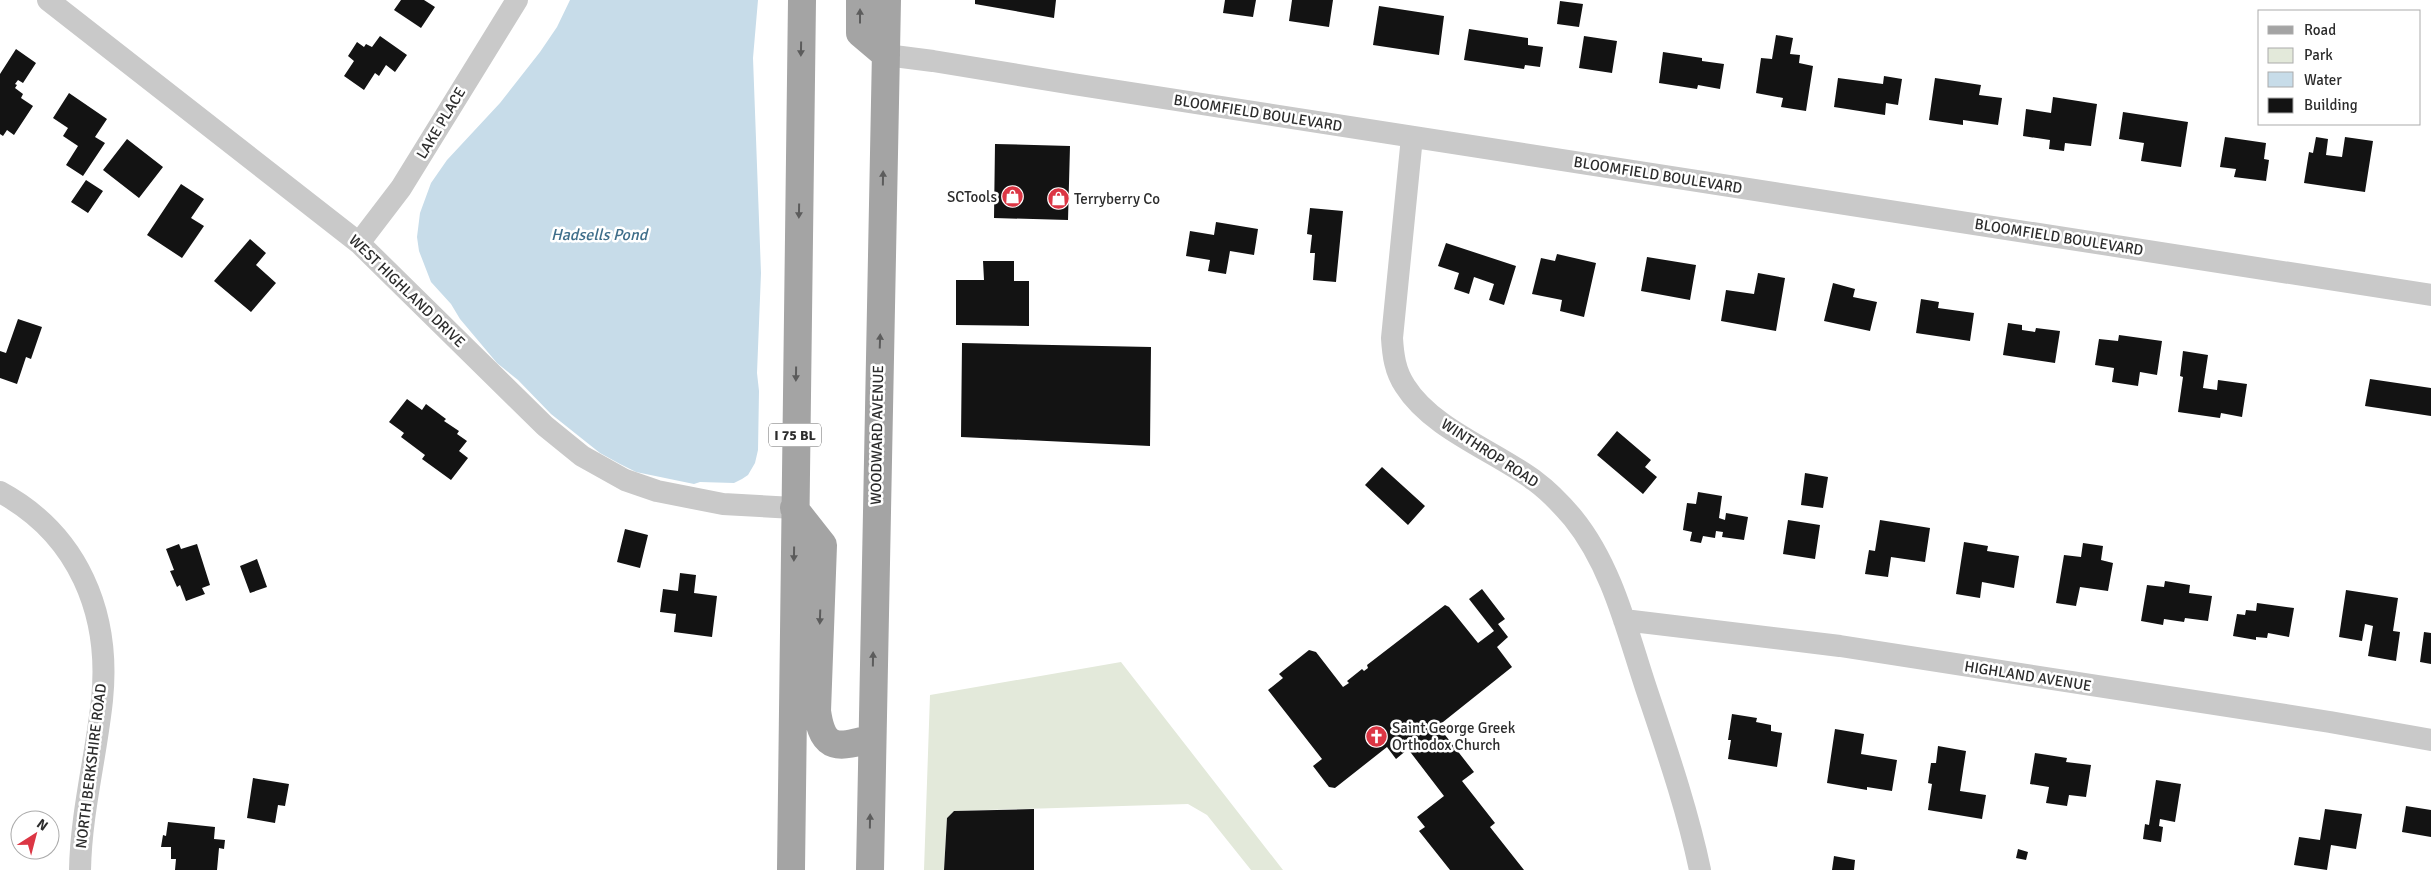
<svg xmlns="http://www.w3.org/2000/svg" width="2431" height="870" font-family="Signika,sans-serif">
  <rect width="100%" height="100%" fill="#fff"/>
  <!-- green -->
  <path fill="#e3e9da" d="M1121,662L1283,870H1251L1207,815L1188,804L954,811L947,818L944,870H924L930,695Z"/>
  <!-- water -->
  <path fill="#c7dce9" d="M570,0H758L753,58L761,273L757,373L759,391L758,450L755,463L748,475L742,479L734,483L700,482L694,484L636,472L620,464L600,453L551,414L518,380L497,363L460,319L451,304L431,282L419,251L417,237L420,213L431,183L447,160L500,103L540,52L557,27Z"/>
  <!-- building -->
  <path fill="#131313" d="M401,0H424L435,7L421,28L394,10Z
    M975,0H1056L1054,18L975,4Z
    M1225,0H1256L1253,17L1223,13Z
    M1292,0H1333L1329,27L1289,21Z
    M1560,1L1583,4L1579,27L1557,24Z
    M1379,6L1444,16L1439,55L1373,45Z
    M1469,29L1528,38V45L1543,47L1540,67L1525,65L1524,69L1464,60Z
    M1776,35L1793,38L1790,54L1800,55L1799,63L1813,66L1806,111L1781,107L1783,98L1756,93L1761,58L1772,59Z
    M380,36L407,55L395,72L386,65L379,76L375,73L364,90L344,76L354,61L348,56L357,42L364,47L366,44L372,47Z
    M1584,36L1617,41L1612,73L1579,68Z
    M16,49L36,63L23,83L18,80L15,84L17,85L15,88L23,94L21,98L33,106L14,135L7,130L3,136L0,134V74Z
    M1663,52L1702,58V61L1724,64L1720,89L1698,85L1697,89L1659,83Z
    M1884,76L1902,79L1898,105L1886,103L1885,115L1834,107L1838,78L1883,84Z
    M1935,78L1981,85L1979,95L2002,98L1998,125L1963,120V125L1929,120Z
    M69,93L107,119L95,137L105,143L83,176L66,165L78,146L63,136L68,128L53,118Z
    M2053,97L2097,104L2091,146L2065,143L2064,151L2049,149L2050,140L2023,136L2026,109L2051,113Z
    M2123,112L2188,122L2181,167L2141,161L2144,143L2119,139Z
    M2225,137L2266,143L2264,159L2269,160L2266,181L2234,177L2236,169L2220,167Z
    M2316,137L2328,139L2326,155L2342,157L2345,137L2373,141L2365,192L2304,183L2309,152L2313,153Z
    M127,139L163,167L139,198L103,170Z
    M995,144L1070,146L1068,220L994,218Z
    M86,180L103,191L88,213L71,202Z
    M181,184L204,199L191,218L204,226L182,258L147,235Z
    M1310,208L1343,211L1336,282L1313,280L1315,253H1310L1312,235L1307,234Z
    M1216,222L1258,229L1254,255L1230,251L1226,274L1208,271L1210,260L1186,256L1190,231L1214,235Z
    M250,239L266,253L256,265L276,283L251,312L214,281Z
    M1446,243L1516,266L1504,305L1489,300L1494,284L1474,277L1469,294L1454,289L1459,273L1438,266Z
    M1557,254L1596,263L1584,317L1560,311L1562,300L1532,294L1541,258L1555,261Z
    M1647,257L1696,265L1690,300L1641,291Z
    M983,261H1014V281H1029V326L956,325V280H984Z
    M1758,273L1785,278L1776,331L1721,321L1726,290L1754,294Z
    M1833,283L1855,289L1853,297L1877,302L1870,331L1824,321Z
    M1921,299L1939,302L1938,308L1974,313L1970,341L1916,333Z
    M18,319L42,327L31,359L26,357L17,384L0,378V351L6,353Z
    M2008,323L2022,325V330L2035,332L2036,328L2060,331L2055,363L2003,355Z
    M2119,335L2162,341L2157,375L2140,372L2138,386L2112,382L2114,368L2095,365L2099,339L2118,341Z
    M962,343L1151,347L1150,446L961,437Z
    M2183,351L2208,355L2203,388L2217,390L2218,380L2247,384L2242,417L2221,413L2220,418L2178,412L2183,377L2180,376Z
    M2370,379L2431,388V416L2365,406Z
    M407,399L422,410L426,404L446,419L444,421L459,431L457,434L467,441L459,451L468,458L451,480L422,459L425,455L401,437L404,433L389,422Z
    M1617,431L1651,460L1645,467L1657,477L1643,494L1597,455Z
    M1382,467L1425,506L1408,525L1365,485Z
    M1805,473L1828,477L1823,508L1801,505Z
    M1698,492L1722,496L1719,518L1725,520L1726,513L1748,517L1744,540L1722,537L1723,532L1716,531L1715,538L1703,536L1701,543L1690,541L1692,532L1683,530L1687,503L1696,504Z
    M1788,520L1820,525L1815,559L1783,554Z
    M1880,520L1930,528L1925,562L1891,557L1888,577L1865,574L1869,550L1875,551Z
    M625,529L648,535L640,568L617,562Z
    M1964,542L1988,546L1987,551L2019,556L2014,588L1982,582L1980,598L1956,594Z
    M2083,543L2103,546L2101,560L2113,563L2108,591L2080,587L2076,606L2056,603L2064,555L2081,557Z
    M179,544L181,549L197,544L210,585L202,588L205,594L186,601L180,585L177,587L170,571L174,570L166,549Z
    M257,559L267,587L250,593L240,566Z
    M680,573L696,575L694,593L717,596L712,637L674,632L676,614L660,612L663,589L678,591Z
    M2165,581L2190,585L2189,593L2212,596L2208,621L2185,618L2184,622L2164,619L2163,625L2141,621L2147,585L2164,587Z
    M1482,589L1505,619L1498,624L1508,637L1497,647L1512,667L1438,726L1474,772L1462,781L1495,823L1490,827L1524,870H1450L1419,831L1425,827L1417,817L1444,796L1408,749L1396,759L1387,747L1335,788L1329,787L1313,766L1322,759L1268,690L1283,678L1279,674L1309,650L1316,652L1343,687L1349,683L1347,681L1362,669L1364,671L1368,668L1367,665L1445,605L1449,607L1478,643L1494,631L1469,599Z
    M2346,590L2398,598L2393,631L2400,632L2396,661L2368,656L2373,626L2365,624L2362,641L2339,637Z
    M2257,603L2294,608L2289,637L2268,633L2267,638L2256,637V640L2233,636L2237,614L2245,615L2246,610L2256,611Z
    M2424,632L2431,633V664L2420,662Z
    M1732,714L1757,718L1756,722L1771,725V731L1782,733L1777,767L1728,759L1731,740H1728Z
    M1835,729L1864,734L1861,754L1897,760L1892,791L1867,787V790L1827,783Z
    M1938,746L1966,751L1960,791L1986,795L1982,819L1928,810L1932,784L1928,783L1931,763H1936Z
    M2035,753L2067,758L2066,762L2091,765L2086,797L2069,795L2067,806L2046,803L2049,787L2030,784Z
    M253,778L289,784L285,806L278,805L275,823L247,818Z
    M2156,780L2181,784L2175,822L2160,819L2159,826L2163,827L2161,842L2143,839L2145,824L2149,825Z
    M2406,806L2431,810V837L2402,832Z
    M1034,809V870H944L947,818L954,811Z
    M2325,809L2362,814L2356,849L2331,845L2327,870L2294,865L2299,837L2320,840Z
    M168,822L215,827L214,839L225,840L224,849L219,848L217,870H175L176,859H171V847H161L163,835L166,836Z
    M2018,849L2028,852L2026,860L2016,858Z
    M1834,856L1855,860L1854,870H1832Z"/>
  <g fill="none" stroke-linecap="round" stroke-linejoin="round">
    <!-- minor -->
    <path stroke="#c9c9c9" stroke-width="22" d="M48,0L359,243L545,426L582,456L625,480L657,491L723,504L794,508
      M886,55L933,61L1073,84L2431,295
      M1412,137L1392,338C1393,355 1395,371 1405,386C1432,429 1495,451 1535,481C1550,492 1562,505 1573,518C1612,566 1627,631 1646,688C1666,748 1687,808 1700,870
      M359,243L401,188L517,0
      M0,492C78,534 111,613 102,700C96,757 81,813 80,870
      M1624,620L1840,646L2330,722L2431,740"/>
    <!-- primary -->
    <path stroke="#a4a4a4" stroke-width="28" d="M860,0V33L886,55
      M794,508L823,545L817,711C823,752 839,748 872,738
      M791,870L802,0
      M870,870L887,0"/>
  </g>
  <!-- one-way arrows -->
  <defs><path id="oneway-solid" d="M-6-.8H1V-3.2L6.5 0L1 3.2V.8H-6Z" transform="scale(1.25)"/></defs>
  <g fill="#5c5c5c">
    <use href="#oneway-solid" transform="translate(860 16) rotate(-90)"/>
    <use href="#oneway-solid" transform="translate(801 49) rotate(91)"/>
    <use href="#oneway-solid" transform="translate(883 178) rotate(-89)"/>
    <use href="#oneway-solid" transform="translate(799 211) rotate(91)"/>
    <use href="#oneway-solid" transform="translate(880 341) rotate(-88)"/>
    <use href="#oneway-solid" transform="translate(796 374) rotate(91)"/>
    <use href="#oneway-solid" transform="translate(794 554) rotate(91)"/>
    <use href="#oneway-solid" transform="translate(820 617) rotate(92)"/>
    <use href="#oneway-solid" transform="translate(873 659) rotate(-89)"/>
    <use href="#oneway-solid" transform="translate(870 821) rotate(-89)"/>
  </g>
  <!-- icons -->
  <defs>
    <symbol id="shop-disc" viewBox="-11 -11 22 22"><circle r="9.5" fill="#dc3644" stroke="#fff"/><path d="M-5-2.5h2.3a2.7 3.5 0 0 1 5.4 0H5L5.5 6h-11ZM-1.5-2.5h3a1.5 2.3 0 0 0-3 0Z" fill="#fff"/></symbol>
    <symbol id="church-disc" viewBox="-11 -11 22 22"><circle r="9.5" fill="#dc3644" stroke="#fff"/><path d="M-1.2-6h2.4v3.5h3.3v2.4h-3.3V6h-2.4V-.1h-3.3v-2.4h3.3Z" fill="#fff"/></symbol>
  </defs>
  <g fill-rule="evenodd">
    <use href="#shop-disc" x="1000" y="184" width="25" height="25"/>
    <use href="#shop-disc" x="1046" y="186" width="25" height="25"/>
    <use href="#church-disc" x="1364" y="724" width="25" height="25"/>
  </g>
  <g text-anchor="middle" stroke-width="5" stroke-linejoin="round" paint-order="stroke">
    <!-- shield labels -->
    <rect fill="#fff" stroke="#6b6b6b" stroke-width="1" x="769" y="423.5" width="52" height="23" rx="4"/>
    <g font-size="14" font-weight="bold" fill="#2c2c2c">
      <text x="795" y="440">I 75 BL</text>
    </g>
    <!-- street labels -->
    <g font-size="15" fill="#2c2c2c" stroke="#fff">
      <text transform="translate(1258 113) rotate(9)" y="5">BLOOMFIELD BOULEVARD</text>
      <text transform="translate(441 123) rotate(-59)" y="5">LAKE PLACE</text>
      <text transform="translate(1658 175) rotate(9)" y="5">BLOOMFIELD BOULEVARD</text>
      <text transform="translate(2059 237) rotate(9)" y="5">BLOOMFIELD BOULEVARD</text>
      <text transform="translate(407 291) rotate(44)" y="5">WEST HIGHLAND DRIVE</text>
      <text transform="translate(877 435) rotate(-89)" y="5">WOODWARD AVENUE</text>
      <text transform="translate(1490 453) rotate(33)" y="5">WINTHROP ROAD</text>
      <text transform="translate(2028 676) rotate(9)" y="5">HIGHLAND AVENUE</text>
      <text transform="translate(91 766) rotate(-83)" y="5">NORTH BERKSHIRE ROAD</text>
    </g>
    <!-- poi labels -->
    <g font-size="15" fill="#2c2c2c" stroke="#fff" text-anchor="start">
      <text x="997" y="202" text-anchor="end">SCTools</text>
      <text x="1074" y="204">Terryberry Co</text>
      <text x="1392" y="733">Saint George Greek<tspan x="1392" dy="17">Orthodox Church</tspan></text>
    </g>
    <!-- water labels -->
    <g font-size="16" font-style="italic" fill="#3f6e8a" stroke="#fff">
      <text x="599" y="240">Hadsells Pond</text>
    </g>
  </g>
  <!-- legend -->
  <rect x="2258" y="10" width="162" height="115" fill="#ffffff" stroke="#ababab"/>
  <rect x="2268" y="26" width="25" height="8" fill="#a4a4a4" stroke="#ababab"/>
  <text x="2304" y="35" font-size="15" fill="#2c2c2c">Road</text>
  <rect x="2268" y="48" width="25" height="15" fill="#e3e9da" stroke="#ababab"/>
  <text x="2304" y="60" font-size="15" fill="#2c2c2c">Park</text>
  <rect x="2268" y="72" width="25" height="15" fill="#c7dce9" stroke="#ababab"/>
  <text x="2304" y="85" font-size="15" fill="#2c2c2c">Water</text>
  <rect x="2268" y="98" width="25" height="15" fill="#131313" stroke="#ababab"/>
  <text x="2304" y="110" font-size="15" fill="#2c2c2c">Building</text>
  <!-- north arrow -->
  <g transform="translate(35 835) rotate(36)"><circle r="24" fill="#ffffff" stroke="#ababab"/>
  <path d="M0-4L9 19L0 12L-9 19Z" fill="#dc3644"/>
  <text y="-8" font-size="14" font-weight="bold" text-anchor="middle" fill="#2c2c2c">N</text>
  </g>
</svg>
